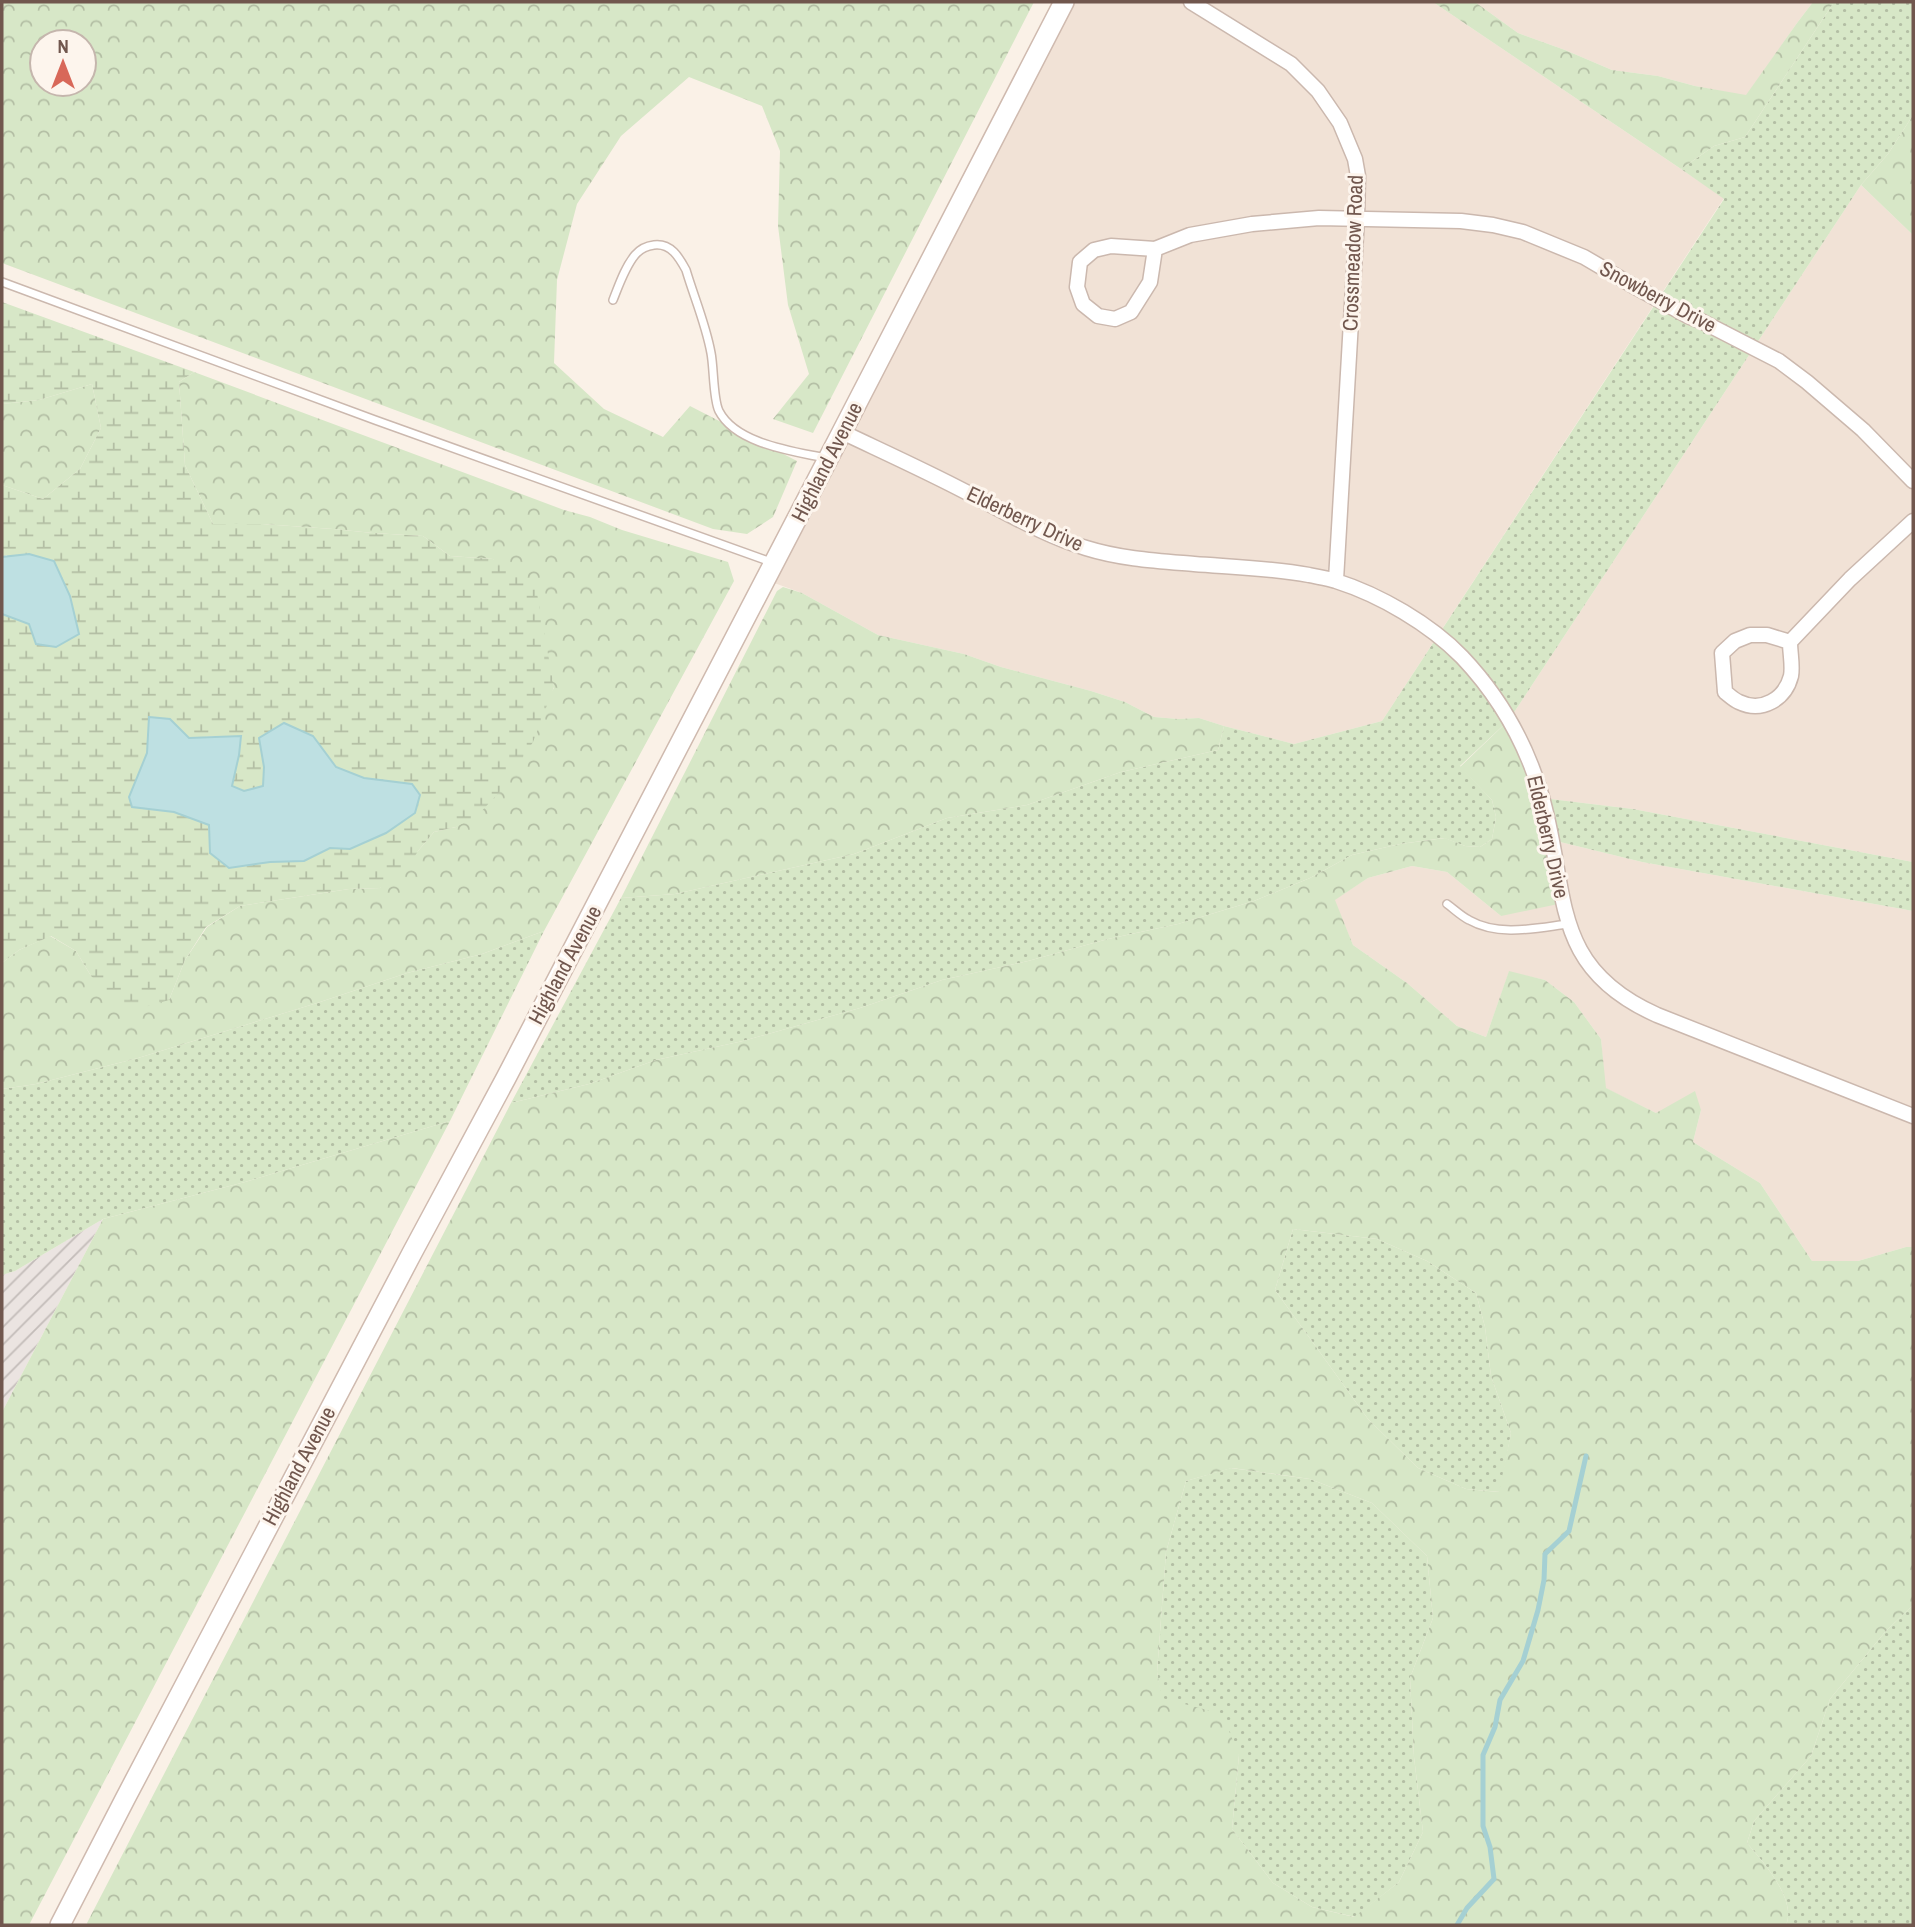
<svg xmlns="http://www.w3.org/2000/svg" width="1915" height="1927" font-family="'Archivo Narrow',sans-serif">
  <defs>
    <pattern id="industrial-furrows" width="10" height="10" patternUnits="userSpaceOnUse" patternTransform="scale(1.75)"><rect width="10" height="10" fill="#ebe4e1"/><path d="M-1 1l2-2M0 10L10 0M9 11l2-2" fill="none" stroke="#c3bcb9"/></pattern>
    <pattern id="grass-dots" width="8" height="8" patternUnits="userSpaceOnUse" patternTransform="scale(1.75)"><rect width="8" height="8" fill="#d7e7c7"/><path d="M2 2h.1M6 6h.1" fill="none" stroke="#b3bea4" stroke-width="1.8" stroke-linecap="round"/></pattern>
    <pattern id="forest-crowns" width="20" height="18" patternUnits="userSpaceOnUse" patternTransform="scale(1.75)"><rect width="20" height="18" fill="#d7e7c7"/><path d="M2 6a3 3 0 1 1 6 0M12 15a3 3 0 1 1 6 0" fill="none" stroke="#b3bea4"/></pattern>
    <pattern id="wetland-marsh" width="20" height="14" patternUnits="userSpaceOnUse" patternTransform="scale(1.75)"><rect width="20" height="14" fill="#d7e7c7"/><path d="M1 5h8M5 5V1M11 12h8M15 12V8" fill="none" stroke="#b3bea4"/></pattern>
  </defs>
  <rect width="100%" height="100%" fill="#faf1e7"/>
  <!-- residential -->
  <path fill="#f1e2d6" d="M1064,2H1433L1724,198L1382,721L1294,744L1224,726L1199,718L1178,719L1154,717L1125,702L1091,691L1001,667L964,654L878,635L802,593L766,580Z
    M1475,2H1813L1797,23L1746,96L1695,86L1658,76L1612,70L1565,50L1518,33Z
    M1861,185L1913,235V862L1633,809L1542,798L1509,720Z
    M1552,840L1642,862L1913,911V1247H1906L1858,1261H1812L1760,1183L1693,1142L1701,1110L1656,1113L1605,1088L1601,1039L1574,1002L1545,980L1509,972L1486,1037L1457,1026L1407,983L1353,945L1334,900L1368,878L1412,866L1447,872L1501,916Z"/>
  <!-- industrial -->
  <path fill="url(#industrial-furrows)" d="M103,1219L2,1412V1275L15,1271Z"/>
  <!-- grass -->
  <path fill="url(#grass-dots)" d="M1834,2H1913V115L1888,154L1861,185L1509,720L1460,766L1492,800L1496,817L1492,839L1480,847L1465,846L1444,838L1400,844L1352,855L1310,878L1254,901L1178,924L1108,939L1028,961L942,980L860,1008L743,1041L656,1060L589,1084L511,1103L621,898L675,894L854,854L947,818L1027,805L1121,772L1218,750L1224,726L1294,744L1382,721L1724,199L1681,169L1714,146L1745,137Z
    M1542,798L1633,809L1913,862V911L1642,862L1552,840Z
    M544,931L450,1121L245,1182L103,1219L15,1271L2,1275V1089L36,1084L138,1058L317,1003L407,973L482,954Z
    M1293,1229L1377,1239L1427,1261L1476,1293L1485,1327L1491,1376L1511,1433L1500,1492L1466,1489L1418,1468L1368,1419L1275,1290Z
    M1231,1468L1310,1479L1372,1503L1427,1556L1433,1618L1410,1678L1414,1757L1423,1832L1399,1882L1355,1917L1312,1907L1273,1883L1232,1829L1239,1755L1161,1698L1157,1672L1166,1552L1186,1481Z
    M1913,1605V1925H1786C1797,1899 1763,1862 1747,1843L1754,1821L1811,1756L1830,1699L1885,1632Z"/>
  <!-- forest -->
  <path fill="url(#forest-crowns)" fill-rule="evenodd" d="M2,2H1034L813,433L773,419L809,374L788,305L778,226L780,151L762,106L689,77L621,136L577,204L557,280L554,363L604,409L663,437L690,406L797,461L773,517L747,534L713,529L2,263ZM42,42H84V84H42Z
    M1433,2H1475L1518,33L1565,50L1612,70L1658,76L1695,86L1746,95L1797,23L1813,2H1834L1745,137L1714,146L1681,169Z
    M1913,115V235L1861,185L1888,154Z
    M194,372L564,510L590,517L622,530L728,562L734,581L544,931L482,954L407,973L317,1003L138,1058L36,1084L2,1089V963L19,950L50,936L76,951L91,976L169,1000L185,960L207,927L240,906L349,889L380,888L418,851L434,832L456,827L554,688L544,640L493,559L450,556L423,536L373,533L333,529L262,524H213L185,465L179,382Z
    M92,384L101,428L80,469L43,499L2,485V404L39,400Z
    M783,587L802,593L878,635L964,654L1001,667L1091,691L1125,702L1154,717L1178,719L1199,718L1224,726L1218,750L1121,772L1027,805L947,818L854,854L675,894L621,898L777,591Z
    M1509,720L1528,757L1563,903L1501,916L1447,872L1412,866L1368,878L1335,900L1353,945L1407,983L1457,1026L1486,1037L1509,971L1545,980L1574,1002L1601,1039L1606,1088L1656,1113L1695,1091L1701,1110L1693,1142L1760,1183L1812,1261H1858L1906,1247H1913V1605L1885,1632L1830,1699L1811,1756L1754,1821L1747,1843C1763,1862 1797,1899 1786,1925H88L87,1923L511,1103L589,1084L656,1060L743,1041L860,1008L942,980L1028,961L1108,939L1178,924L1254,901L1310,878L1352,855L1400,844L1445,838L1465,846L1480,847L1492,839L1496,817L1492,800L1460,767ZM1293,1229L1377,1239L1427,1261L1476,1293L1485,1327L1491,1376L1511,1433L1499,1492L1466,1489L1418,1468L1368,1419L1275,1290ZM1232,1468L1310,1479L1372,1503L1427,1556L1433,1618L1410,1678L1414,1757L1423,1832L1399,1882L1354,1917L1312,1907L1273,1883L1232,1829L1239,1755L1222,1714L1162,1698L1157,1672L1166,1552L1186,1481Z
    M450,1121L29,1925H2V1412L103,1219L245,1182Z"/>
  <!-- wetland -->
  <path fill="url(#wetland-marsh)" fill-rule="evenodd" d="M2,302L194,372L179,382L185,465L213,524H262L333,529L373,533L423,536L450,556L493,559L536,588L554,687L533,742L504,787L478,815L456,827L434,832L418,851L401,879L380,888L349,889L240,906L206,927L185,960L169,1000L145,1007L121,1004L91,976L76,951L51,936L19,950L2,963V614L29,624L7,555L2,557V485L43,499L80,469L101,428L92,384L39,400L2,404ZM149,718L170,719L189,738L217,736L239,755L232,787L244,791L263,787L264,767L259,738L313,736L336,767L364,778L350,849L331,848L304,861L270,862L210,853L209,825L174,812L132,807L129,797L147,753Z"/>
  <!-- water -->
  <path fill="#bee0e2" stroke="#a5d0d3" stroke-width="2" d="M29,554L54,561L70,596L79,634L56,647L36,644L29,624L2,614V557Z
    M149,717L170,719L189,738L241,736L239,755L232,786L244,791L263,786L264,767L259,738L284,723L313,736L336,767L364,778L412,784L420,795L415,813L386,833L350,849L330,848L304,861L270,862L229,868L210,853L209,825L174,812L132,807L129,797L147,753Z"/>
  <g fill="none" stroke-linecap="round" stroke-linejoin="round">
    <!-- stream -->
    <path stroke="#a5d0d3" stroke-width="5" d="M1457,1925L1467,1908L1494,1879L1490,1847L1483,1826V1755L1495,1727L1500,1700L1523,1661L1538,1610L1544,1580L1545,1554L1569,1531L1586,1456"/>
    <defs>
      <path id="lane" d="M2,282L375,420L771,562
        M613,300C619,285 625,267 635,255C640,249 646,246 654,245C671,243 679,257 686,270C694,297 706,325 711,353C714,368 713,399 719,411C736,444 793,451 825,458
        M1447,904C1454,909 1461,916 1469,920C1499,937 1536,928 1568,924"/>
      <path id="street" d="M1191,2L1291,64L1318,91L1340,123L1355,159L1358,176L1357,218L1336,580
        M1155,249L1150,282L1131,312L1115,319L1098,316L1083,304L1077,287L1080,262L1094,250L1111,246L1155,249L1190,235L1252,224L1319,218L1461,221L1493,225L1523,232L1584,257L1630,284L1688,316L1703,322L1779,361L1807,382L1863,430L1913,481
        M842,432C884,452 926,471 966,492C1006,512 1043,535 1086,548C1121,559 1158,561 1194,564C1233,567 1271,568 1309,575C1318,577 1328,578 1336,581C1380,595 1430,624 1462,657C1499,696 1526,744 1541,794C1570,891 1547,966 1657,1015L1913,1116
        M1750,635H1767L1790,642C1790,653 1793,666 1791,676C1785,699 1762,713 1739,702C1734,700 1730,696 1725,692L1722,653L1735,641Z
        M1790,642L1850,579L1913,521"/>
      <path id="secondary" d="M60,1925L125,1799L412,1253L506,1078L842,432L1064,2"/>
    </defs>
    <!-- lane casing -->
    <use href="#lane" stroke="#cbb8ae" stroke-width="10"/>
    <!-- street casing -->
    <use href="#street" stroke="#cbb8ae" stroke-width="17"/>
    <!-- secondary casing -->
    <use href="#secondary" stroke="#cfbaaf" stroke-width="22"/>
    <!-- lane -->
    <use href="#lane" stroke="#fff" stroke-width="7"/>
    <!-- street -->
    <use href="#street" stroke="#fff" stroke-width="14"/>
    <!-- secondary -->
    <use href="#secondary" stroke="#fff" stroke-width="19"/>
  </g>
  <g text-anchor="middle" stroke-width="6" stroke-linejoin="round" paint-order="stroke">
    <!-- street labels -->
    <g font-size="21" fill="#71574e" stroke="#fdf5ed">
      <text transform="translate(1353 253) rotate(-88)" y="7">Crossmeadow Road</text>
      <text transform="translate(1658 297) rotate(28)" y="7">Snowberry Drive</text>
      <text transform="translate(827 462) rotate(-63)" y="7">Highland Avenue</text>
      <text transform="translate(1025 519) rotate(25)" y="7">Elderberry Drive</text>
      <text transform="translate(1548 837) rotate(77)" y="7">Elderberry Drive</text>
      <text transform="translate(565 965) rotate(-62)" y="7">Highland Avenue</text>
      <text transform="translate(299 1466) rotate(-62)" y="7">Highland Avenue</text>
    </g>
  </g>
  <!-- border -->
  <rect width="1915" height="1927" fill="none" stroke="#71574e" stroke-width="7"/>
  <!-- north arrow -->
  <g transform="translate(63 63)"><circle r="33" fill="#fdf5ed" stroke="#c5b6ad" stroke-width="2"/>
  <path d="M0-5L12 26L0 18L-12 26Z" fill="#d86859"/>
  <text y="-10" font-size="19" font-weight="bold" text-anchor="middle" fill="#71574e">N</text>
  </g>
</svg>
